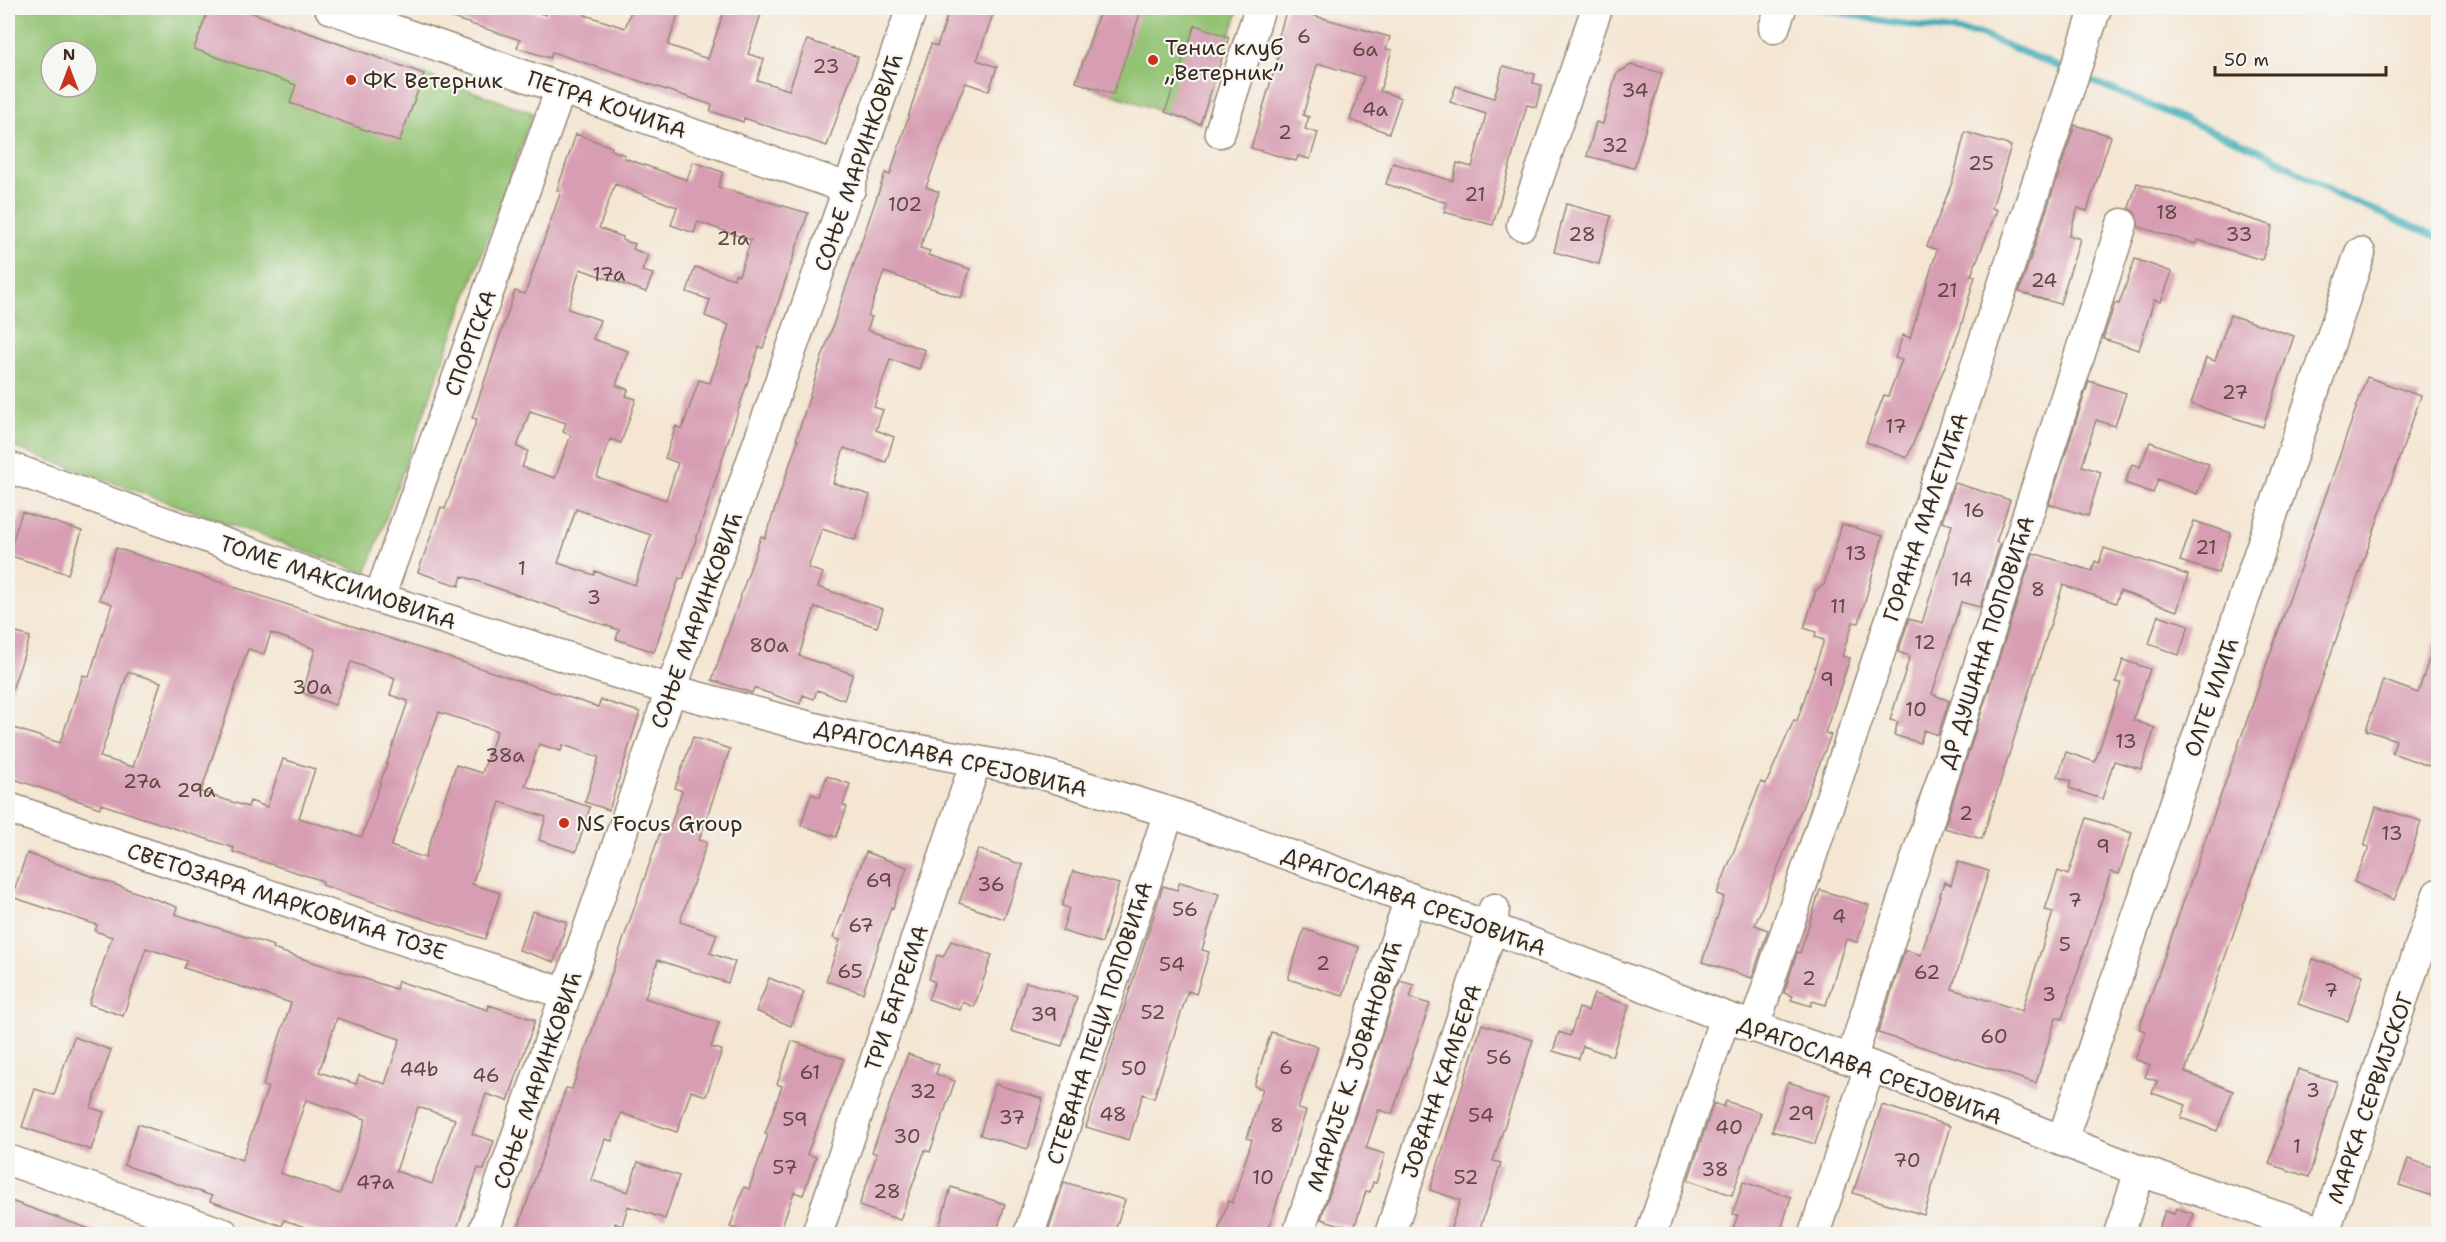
<svg xmlns="http://www.w3.org/2000/svg" width="2446" height="1242" font-family="'Shantell Sans',sans-serif">
  <rect width="100%" height="100%" fill="#f6f6f2"/>
  <filter id="ink" filterUnits="userSpaceOnUse"><feTurbulence type="fractalNoise" baseFrequency=".0167" numOctaves="2"/><feDisplacementMap in="SourceGraphic" scale="12" xChannelSelector="R" yChannelSelector="G"/><feConvolveMatrix kernelMatrix="1 2 1 2 8 2 1 2 1" color-interpolation-filters="sRGB"/></filter>
  <filter id="wash" filterUnits="userSpaceOnUse"><feTurbulence type="fractalNoise" baseFrequency=".008" numOctaves="4" result="noise"/><feDisplacementMap in="SourceGraphic" scale="24" xChannelSelector="R" yChannelSelector="G"/><feGaussianBlur stdDeviation="1.35" result="paint"/><feColorMatrix in="noise" values="0 0 0 0 0 0 0 0 0 0 0 0 0 0 0 0 0 1.4 0 .05"/><feComposite in="paint" operator="in"/></filter>
  <g filter="url(#wash)">
    <rect width="100%" height="100%" fill="#f4e6d3"/>
    <!-- green -->
    <path fill="#92c272" stroke="#667648" stroke-width="1.5" fill-rule="evenodd" d="M8,8H239L533,113L366,573L8,445ZM51,51H87V87H51Z
      M1101,8H1239L1200,124L1076,82Z"/>
    <g fill="none" stroke-linecap="round" stroke-linejoin="round">
      <!-- stream -->
      <path stroke="#3cacb7" stroke-width="7" d="M1817,8L1887,22L1979,34L2069,71
        M2082,77L2268,154L2337,195L2438,237"/>
    </g>
    <g id="blocks">
      <!-- building -->
      <path fill="#d79db2" fill-rule="evenodd" d="M209,8H239L424,74L399,142L290,103L296,85L194,49Z
        M432,8H523L546,15L549,8H587L585,15L625,28L632,8H680L668,45L708,59L725,8H763L748,54L764,59L757,80L789,90L807,40L858,57L827,146L744,118L743,122L710,111L712,105L552,52L550,58L517,48L520,40L431,11Z
        M950,8H995L977,60L997,67L989,91L966,83L959,98L926,187L939,192L920,248L930,251L928,255L970,269L961,298L884,272L868,316L872,317L867,330L925,350L919,369L890,359L874,407L883,410L876,430L894,437L886,462L844,448L833,483L870,495L855,540L822,529L808,568L823,573L818,587L883,609L877,627L815,607L799,656L853,674L844,700L817,690L814,699L803,695L800,704L754,688L752,693L712,680L761,536L765,538L798,440H796L819,366L885,173L890,175L931,44L937,46Z
        M1101,8H1142L1113,94L1076,82Z
        M1287,8L1390,37L1386,49L1392,50L1380,91L1401,98L1389,133L1350,120L1364,77L1321,64L1317,65L1303,115L1309,117L1305,129L1318,133L1310,159L1298,156L1296,161L1251,148L1279,54L1274,53Z
        M1195,25L1229,37L1200,124L1165,112Z
        M1631,65L1662,73L1634,168L1587,156L1596,122L1603,124L1616,74Z
        M1503,66L1535,74L1533,83L1542,85L1536,107L1527,105L1493,225L1444,212L1447,203L1386,184L1393,163L1453,181L1457,163L1472,167L1486,114L1450,102L1456,86L1494,98Z
        M2075,125L2111,136L2087,211L2078,208L2069,235L2080,239L2060,304L2019,292Z
        M1965,132L2011,146L1992,208L1997,210L1971,275L1975,276L1960,330L1907,458L1866,442L1884,395L1888,396L1902,360L1895,358L1903,335L1910,338L1937,250L1927,246L1953,180Z
        M576,134L612,147L611,150L625,155L624,158L687,180L693,162L723,172L718,187L808,213L763,348L759,347L683,579L679,578L654,652L616,639L619,630L462,576L459,586L418,572L441,507L445,509L477,419L472,418L515,291L525,294L561,191L557,190ZM615,184L677,207L671,225L694,233L698,222L751,240L739,275L735,274L734,279L695,267L687,292L710,300L705,316L729,325L710,383L699,380L682,429L676,426L665,458L678,463L666,500L597,477L610,439L621,443L636,399L626,396L628,390L616,385L628,351L593,339L600,320L568,309L580,269L646,292L653,274L642,271L648,255L633,249L635,244L622,240L623,237L599,228ZM530,411L566,423L563,432L571,435L555,478L522,467L528,451L517,447ZM576,509L651,535L635,585L595,571L594,575L558,563Z
        M2137,183L2273,226L2262,260L2198,240L2196,244L2139,227L2135,213L2129,208Z
        M1566,204L1611,216L1599,264L1554,252Z
        M2135,259L2172,272L2161,302L2154,300L2139,350L2103,339L2115,303L2119,304Z
        M2230,315L2294,336L2263,427L2191,404L2206,358L2215,361Z
        M2367,377L2421,396L2185,1072L2233,1091L2217,1131L2181,1118L2186,1105L2152,1093L2157,1081L2145,1077L2150,1065L2135,1059L2146,1031L2139,1029Z
        M2089,381L2126,393L2115,426L2096,420L2082,466L2101,472L2088,516L2049,504Z
        M2150,442L2209,464L2197,494L2158,479L2153,493L2125,483L2132,464L2140,467Z
        M1955,483L2010,500L1996,542L2000,544L1980,607L1961,602L1932,694L1949,701L1938,735L1924,730L1920,743L1894,735L1898,722L1890,720L1910,656L1898,652L1909,619L1922,623L1952,525L1942,522Z
        M22,512L82,531L68,574L8,555Z
        M2194,521L2231,533L2218,573L2180,561Z
        M1842,524L1883,536L1859,623L1853,622L1842,656L1850,658L1825,733L1831,735L1755,925L1768,930L1752,978L1702,962L1724,897L1717,894L1761,782L1766,784L1794,720L1797,721L1824,640L1815,637L1816,632L1804,628L1816,590L1824,585Z
        M116,548L598,707L601,700L640,712L609,810L585,802L599,757L563,745L561,751L539,744L525,786L590,807L576,852L539,840L546,817L500,802L472,884L500,893L485,939L322,885L323,881L233,852L234,848L101,804L100,808L8,777V726L60,743L83,675L89,677L112,604L99,599ZM271,633L315,649L303,693L335,705L351,662L395,678L390,695L408,701L362,837L299,818L315,769L283,759L267,807L250,801L248,807L201,792L248,649L264,654ZM128,672L161,682L133,767L100,757ZM439,712L497,731L482,773L456,765L425,858L391,846Z
        M2104,548L2188,575L2177,611L2120,591L2116,603L2063,585L1982,839L1944,828L2033,553L2092,571L2095,561L2099,563Z
        M2158,615L2189,625L2179,655L2149,644Z
        M8,630L30,637L11,693H8Z
        M2435,641H2439V748L2432,767L2392,753L2396,740L2366,730L2383,680L2418,693Z
        M2123,660L2150,669L2133,720L2155,728L2141,769L2114,761L2102,799L2069,788L2071,781L2058,777L2066,752L2095,762L2121,683L2116,682Z
        M693,737L730,749L699,840L707,842L680,922L717,934L710,953L735,962L728,983L658,960L645,998L719,1023L711,1047L722,1050L706,1096L691,1091L677,1132L621,1113L612,1141L605,1139L591,1180L628,1192L638,1162L679,1176L665,1219L628,1206L622,1226L615,1223L613,1234H516L566,1088L572,1089L662,827L669,830L682,791L675,788Z
        M827,776L850,784L843,805L847,807L836,837L801,825L811,794L820,797Z
        M2376,807L2421,821L2406,871L2394,900L2354,882L2369,847L2364,846Z
        M2087,818L2132,833L2119,874L2111,872L2062,1019L2056,1017L2036,1083L1878,1033L1905,950L1921,955L1944,882L1951,885L1958,862L1989,871L1952,989L2022,1011L2053,912L2045,910L2058,871L2068,875Z
        M978,849L1023,865L1004,919L959,903Z
        M866,852L907,867L893,908L891,907L863,993L826,981L840,940L833,938Z
        M27,853L177,907L175,914L274,946L273,949L396,989L398,981L488,1010L489,1005L535,1020L508,1101L486,1094L472,1134L494,1141L484,1170L478,1168L455,1234H325L284,1220L282,1226L210,1201L212,1196L124,1165L138,1124L242,1160L268,1087L263,1086L291,1003L184,968L187,961L146,948L123,1016L89,1004L112,937L95,931L97,925L12,897ZM337,1018L400,1039L385,1084L359,1075L356,1084L319,1072ZM306,1100L366,1119L340,1194L280,1173ZM418,1107L455,1119L432,1184L396,1171Z
        M1073,871L1119,884L1102,943L1062,931L1069,908L1062,906Z
        M1180,882L1219,894L1202,950L1209,952L1196,994L1188,991L1154,1098L1143,1094L1129,1140L1086,1127L1163,886L1177,890Z
        M1820,890L1869,905L1857,942L1846,939L1826,1005L1812,1001L1811,1006L1791,1000L1793,996L1784,993L1797,952L1800,953Z
        M532,911L567,922L554,962L519,950Z
        M1304,929L1359,947L1343,996L1288,979Z
        M951,941L992,955L974,1007L963,1002L960,1010L928,999L935,982L929,979L937,955L943,957Z
        M2313,959L2363,975L2348,1021L2298,1004Z
        M769,978L804,992L791,1026L756,1011Z
        M1400,981L1414,985L1410,998L1430,1004L1392,1114L1379,1110L1366,1148L1385,1154L1376,1183L1373,1182L1370,1192L1366,1191L1354,1229L1321,1219Z
        M1026,982L1077,997L1062,1046L1011,1031Z
        M1594,994L1629,1005L1612,1056L1583,1046L1579,1059L1553,1051L1559,1032L1570,1036L1579,1008L1588,1011Z
        M1482,1024L1533,1040L1493,1161L1501,1163L1478,1234H1449L1460,1200L1430,1190Z
        M1271,1032L1318,1047L1298,1109L1306,1111L1267,1234H1217L1228,1201L1232,1203L1252,1140L1247,1138L1263,1089L1254,1086Z
        M74,1037L111,1050L91,1108L104,1112L91,1150L22,1127L35,1089L54,1095Z
        M792,1041L844,1059L807,1154L816,1157L803,1195L794,1192L779,1234H752L730,1227L744,1187L749,1189L768,1135L765,1134L782,1086L777,1084Z
        M908,1054L939,1065L936,1074L955,1081L930,1152L925,1150L900,1220L859,1206L877,1154L872,1152Z
        M2298,1069L2337,1082L2309,1177L2269,1164Z
        M1788,1082L1830,1095L1815,1144L1772,1131Z
        M995,1084L1043,1099L1028,1149L980,1135Z
        M1726,1101L1761,1113L1732,1195L1688,1180L1714,1103L1724,1107Z
        M1882,1105L1950,1126L1924,1215L1853,1193Z
        M2408,1159L2439,1169V1198L2399,1185Z
        M1064,1182L1125,1200L1114,1234H1047Z
        M1743,1182L1791,1197L1780,1233L1766,1228L1764,1234H1731L1738,1215L1733,1214Z
        M951,1187L1005,1204L996,1234H937Z
        M8,1200L98,1232L97,1234H8Z
        M2176,1208L2194,1214L2186,1234H2157L2165,1211L2174,1214Z"/>
    </g>
  </g>
  <g filter="url(#ink)">
    <use href="#blocks" fill-opacity="0" stroke="#988878" stroke-width="1.5"/>
    <g fill="none" stroke-linecap="round" stroke-linejoin="round">
      <defs>
        <path id="minor" d="M330,8L850,189
          M1774,28L1781,8
          M1220,132L1260,8
          M1522,225L1597,8
          M8,467L379,598L671,690L841,735L1039,773L1169,812L1492,928L1725,1017L1870,1066L2140,1171L2329,1234
          M379,598L561,88
          M8,808L566,994
          M1754,1027L2096,8
          M1851,1060L2122,224
          M2062,1141L2360,253
          M8,1160L224,1234
          M2324,1233L2438,894
          M483,1234L671,690L912,8
          M817,1234L976,761
          M1029,1234L1169,812
          M1298,1234L1410,898
          M1390,1234L1492,928L1494,909
          M1651,1234L1725,1017
          M1814,1234L1870,1066
          M2119,1234L2140,1171"/>
      </defs>
      <!-- minor casing -->
      <use href="#minor" stroke="#988878" stroke-width="33"/>
      <!-- minor -->
      <use href="#minor" stroke="#fff" stroke-width="30"/>
    </g>
  </g>
  <!-- markers -->
  <g fill="#c8321e" stroke="#f6f6f2" stroke-width="2">
    <circle cx="1153" cy="60" r="6"/>
    <circle cx="351" cy="80" r="6"/>
    <circle cx="564" cy="823" r="6"/>
  </g>
  <g text-anchor="middle" stroke-width="4.5" stroke-linejoin="round" paint-order="stroke">
    <!-- number labels -->
    <g font-size="20" fill="#624743">
      <text x="1304" y="43">6</text>
      <text x="1365" y="56">6a</text>
      <text x="826" y="73">23</text>
      <text x="1635" y="97">34</text>
      <text x="1375" y="116">4a</text>
      <text x="1285" y="139">2</text>
      <text x="1615" y="152">32</text>
      <text x="1981" y="170">25</text>
      <text x="1475" y="201">21</text>
      <text x="905" y="211">102</text>
      <text x="2167" y="219">18</text>
      <text x="1582" y="241">28</text>
      <text x="2239" y="241">33</text>
      <text x="733" y="245">21a</text>
      <text x="609" y="281">17a</text>
      <text x="2044" y="287">24</text>
      <text x="1947" y="297">21</text>
      <text x="2235" y="399">27</text>
      <text x="1896" y="433">17</text>
      <text x="1974" y="517">16</text>
      <text x="2206" y="554">21</text>
      <text x="1856" y="560">13</text>
      <text x="522" y="575">1</text>
      <text x="1962" y="586">14</text>
      <text x="2038" y="596">8</text>
      <text x="594" y="604">3</text>
      <text x="1838" y="613">11</text>
      <text x="1925" y="649">12</text>
      <text x="769" y="652">80a</text>
      <text x="1827" y="686">9</text>
      <text x="312" y="694">30a</text>
      <text x="1916" y="716">10</text>
      <text x="2126" y="748">13</text>
      <text x="505" y="762">38a</text>
      <text x="142" y="788">27a</text>
      <text x="196" y="797">29a</text>
      <text x="1966" y="820">2</text>
      <text x="2392" y="840">13</text>
      <text x="2103" y="853">9</text>
      <text x="879" y="887">69</text>
      <text x="991" y="891">36</text>
      <text x="2075" y="907">7</text>
      <text x="1185" y="916">56</text>
      <text x="1839" y="923">4</text>
      <text x="861" y="932">67</text>
      <text x="2065" y="951">5</text>
      <text x="1323" y="970">2</text>
      <text x="1172" y="971">54</text>
      <text x="850" y="978">65</text>
      <text x="1927" y="979">62</text>
      <text x="1809" y="985">2</text>
      <text x="2331" y="997">7</text>
      <text x="2049" y="1001">3</text>
      <text x="1153" y="1019">52</text>
      <text x="1044" y="1021">39</text>
      <text x="1994" y="1043">60</text>
      <text x="1499" y="1064">56</text>
      <text x="1286" y="1074">6</text>
      <text x="1134" y="1075">50</text>
      <text x="419" y="1076">44b</text>
      <text x="810" y="1079">61</text>
      <text x="486" y="1082">46</text>
      <text x="2313" y="1097">3</text>
      <text x="923" y="1098">32</text>
      <text x="1801" y="1120">29</text>
      <text x="1113" y="1121">48</text>
      <text x="1481" y="1122">54</text>
      <text x="1012" y="1124">37</text>
      <text x="795" y="1126">59</text>
      <text x="1277" y="1132">8</text>
      <text x="1729" y="1134">40</text>
      <text x="907" y="1143">30</text>
      <text x="2297" y="1153">1</text>
      <text x="1907" y="1167">70</text>
      <text x="785" y="1174">57</text>
      <text x="1715" y="1176">38</text>
      <text x="1263" y="1184">10</text>
      <text x="1466" y="1184">52</text>
      <text x="375" y="1189">47a</text>
      <text x="887" y="1198">28</text>
    </g>
    <!-- poi labels -->
    <g font-size="22" fill="#3b2a1e" stroke="#f6f6f2" text-anchor="start">
      <text x="1165" y="55">Тенис клуб<tspan x="1165" dy="25">„Ветерник”</tspan></text>
      <text x="363" y="88">ФК Ветерник</text>
      <text x="576" y="831">NS Focus Group</text>
    </g>
    <!-- street labels -->
    <g font-size="22" fill="#3b2a1e" stroke="#f6f6f2">
      <text transform="translate(607 104) rotate(19)" y="8">ПЕТРА КОЧИЋА</text>
      <text transform="translate(858 162) rotate(-71)" y="8">СОЊЕ МАРИНКОВИЋ</text>
      <text transform="translate(470 343) rotate(-70)" y="8">СПОРТСКА</text>
      <text transform="translate(1925 517) rotate(-71)" y="8">ГОРАНА МАЛЕТИЋА</text>
      <text transform="translate(338 582) rotate(19)" y="8">ТОМЕ МАКСИМОВИЋА</text>
      <text transform="translate(696 620) rotate(-70)" y="8">СОЊЕ МАРИНКОВИЋ</text>
      <text transform="translate(1986 642) rotate(-72)" y="8">ДР ДУШАНА ПОПОВИЋА</text>
      <text transform="translate(2211 697) rotate(-71)" y="8">ОЛГЕ ИЛИЋ</text>
      <text transform="translate(951 758) rotate(13)" y="8">ДРАГОСЛАВА СРЕЈОВИЋА</text>
      <text transform="translate(287 901) rotate(18)" y="8">СВЕТОЗАРА МАРКОВИЋА ТОЗЕ</text>
      <text transform="translate(1414 901) rotate(20)" y="8">ДРАГОСЛАВА СРЕЈОВИЋА</text>
      <text transform="translate(896 998) rotate(-71)" y="8">ТРИ БАГРЕМА</text>
      <text transform="translate(1099 1023) rotate(-72)" y="8">СТЕВАНА ПЕЦИ ПОПОВИЋА</text>
      <text transform="translate(1354 1066) rotate(-72)" y="8">МАРИЈЕ К. ЈОВАНОВИЋ</text>
      <text transform="translate(1870 1070) rotate(20)" y="8">ДРАГОСЛАВА СРЕЈОВИЋА</text>
      <text transform="translate(537 1080) rotate(-71)" y="8">СОЊЕ МАРИНКОВИЋ</text>
      <text transform="translate(1441 1081) rotate(-71)" y="8">ЈОВАНА КАМБЕРА</text>
      <text transform="translate(2370 1098) rotate(-71)" y="8">МАРКА СЕРВИЈСКОГ</text>
    </g>
  </g>
  <!-- margin -->
  <rect width="2446" height="1242" fill="none" stroke="#f6f6f2" stroke-width="30"/>
  <!-- north arrow -->
  <g transform="translate(69 69)"><circle r="28" fill="#f6f6f2" stroke="#aba49d" stroke-width="1.5"/>
  <path d="M0-4.5L10 22L0 15L-10 22Z" fill="#c8321e"/>
  <text y="-9" font-size="16" font-weight="bold" text-anchor="middle" fill="#3b2a1e">N</text>
  </g>
  <!-- scale -->
  <path d="M2215 66v9h171v-9" fill="none" stroke="#3b2a1e" stroke-width="3"/>
  <text x="2224" y="66" font-size="18" fill="#3b2a1e" stroke="#f6f6f2" stroke-width="4.5" paint-order="stroke">50 m</text>
</svg>
